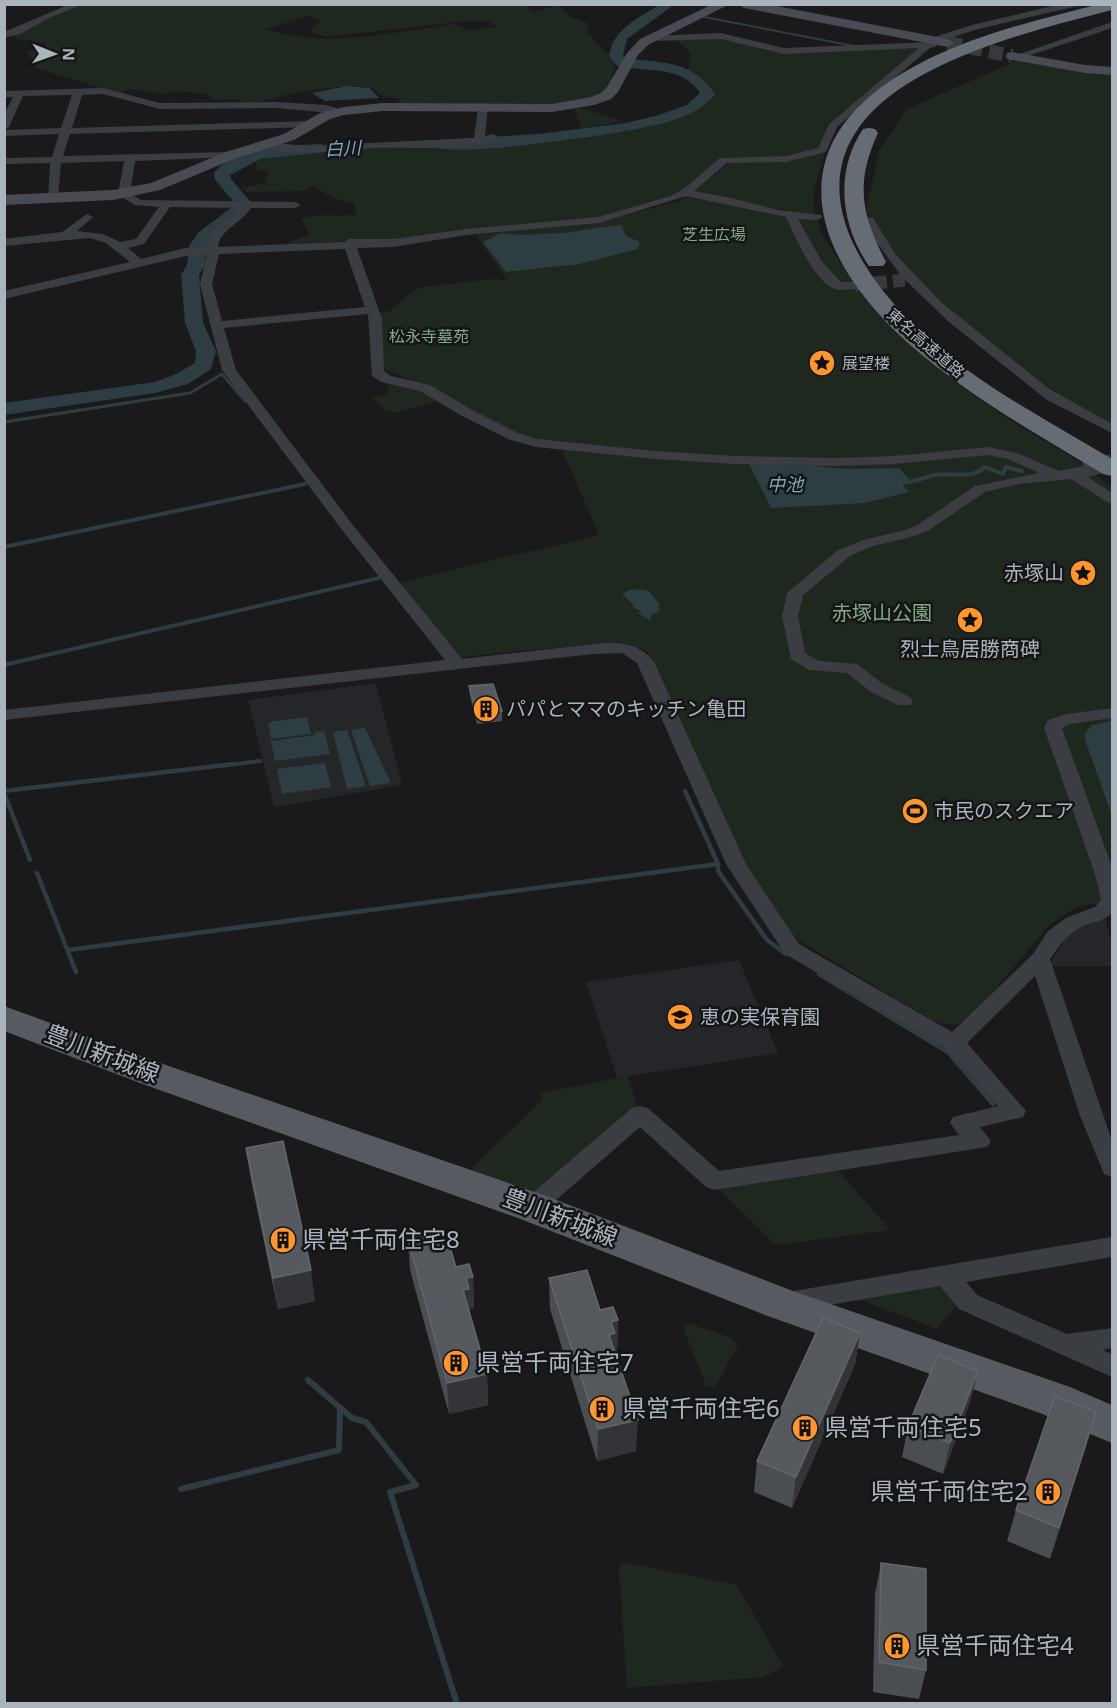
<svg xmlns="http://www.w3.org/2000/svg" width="1117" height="1708" font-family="'Noto Sans','Noto Sans JP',sans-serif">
  <rect width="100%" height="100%" fill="#1a1a1c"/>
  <!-- built -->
  <path fill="#252629" d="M376,683L402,785L274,807L248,700Z
    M1105,918L1112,945V966H1049L1071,929Z
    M739,960L778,1053L617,1078L586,982Z"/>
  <!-- green -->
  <path fill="#1f281f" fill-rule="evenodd" d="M85,4H531L528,8L532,12L559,5L569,16L590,24L587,32L616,63C613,71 611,87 604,92C570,114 443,104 398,103L400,98C385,98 382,97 373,88C358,82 297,92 280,96C266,100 254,104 239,101L237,99L213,100L208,96L209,94L172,91L166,94L131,89L117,93L32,67L37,66L26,51H42L47,44L16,39L13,35L46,19ZM309,16L322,21L310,29L314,33L327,37L465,21H487L498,27L468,30L455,24C393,32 326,49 265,29Z
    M703,35L743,42L765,50L789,52L922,48L828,124L819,148L798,156L734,158L668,200L593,218L394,241L354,240L288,247V243L310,235L301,219C319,212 337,218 356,214L354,203L333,198L314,186L307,188V191L246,192L241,187L267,183L264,179L267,178L268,170H257L256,160L265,155L383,147L456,148L650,126C669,120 700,112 709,94L701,82L687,72L691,54L677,40Z
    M1021,59L1112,72V425L1027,375L961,324L900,261L866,211L879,151L907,109Z
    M580,108L623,121L581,128L575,109Z
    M825,152L814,189V212L822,234L841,264L915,345L956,383L1010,420L1078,461L1112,488V906C1086,899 1069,910 1048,927L973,1015C956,1028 950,1026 930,1019L798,940L784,926L744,864L647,651L623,643L612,642L460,657L398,583L599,535L560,445L528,439L442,400L399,412L386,411L372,397L386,395L389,383L414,382L381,367L379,313L390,311L412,291L424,287L492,279L507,280L476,235L610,219L680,201L730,162H783Z
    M628,1076L637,1106L532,1197L466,1174L543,1099L540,1093Z
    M837,1169L890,1230L776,1245L717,1187Z
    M934,1284L945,1288L957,1303L937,1329L853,1297Z
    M691,1324L730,1337L738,1345L715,1387L706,1385L684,1330L685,1325Z
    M621,1562L737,1585L783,1666L764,1677L627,1688L619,1571Z"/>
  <!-- water -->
  <path fill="#2e3d42" d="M347,86L370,88L379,98L325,101L312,93Z
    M618,225H621L626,236L640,242L638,249L579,264L506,272L483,242L501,233L521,235L564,233Z
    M781,463L847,469L899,468L913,483L903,485L909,492L865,503L771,508L749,464Z
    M629,590C653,588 647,591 660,604L658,606L660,610L650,616L652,621L638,613L641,611L632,607L634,605L622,594Z
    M307,717L311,734L271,739L268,722Z
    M1112,721V816L1085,740V733L1092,725Z
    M365,728L391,783L370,786L351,730Z
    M347,730L366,786L347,789L333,732Z
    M324,731L330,754L275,761L271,741L315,735L314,732Z
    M325,763L331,787L282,794L277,769Z"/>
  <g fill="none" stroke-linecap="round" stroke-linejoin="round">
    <!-- stream-far4 -->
    <path stroke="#2e3d42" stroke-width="2" d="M704,17L854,46"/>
    <!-- stream-far3 -->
    <path stroke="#2e3d42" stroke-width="3" d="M4,422L190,393L222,374L245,401"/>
    <!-- stream-far2 -->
    <path stroke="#2e3d42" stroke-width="4" d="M912,481C921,480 927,476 935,475C953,472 971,480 985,467L1003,474L1006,467L1022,471
      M4,547L305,484
      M4,665L379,578
      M221,766L260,761"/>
    <!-- stream-far1 -->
    <path stroke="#2e3d42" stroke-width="4.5" d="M4,791L234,764
      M685,791L718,864V871L767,940L786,954
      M4,793L30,860
      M37,873L76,972
      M68,950L718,864
      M819,974L948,1052L993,1104"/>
    <!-- stream -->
    <path stroke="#2e3d42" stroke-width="6" d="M308,1380L352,1418L366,1422L416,1485L390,1492L457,1704
      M181,1489L339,1450L340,1407"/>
    <!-- river -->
    <path fill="#2e3d42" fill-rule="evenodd" d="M660,4H675L627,39L623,55L626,59C662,62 693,61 715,94C704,109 686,116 668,122C640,131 445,161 431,145L439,140L539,134L626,123L659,115L687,105L700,93C682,64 646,73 617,66L609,55C614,28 638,19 660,4Z
      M321,144L326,146L329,149L326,152L260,159L230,175L231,179L250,201L246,213L210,240L207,246L205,265L199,275L203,323L216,351L211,369L188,384L155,393L4,415V403L155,382L174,375L195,363L196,351L185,323L181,275L187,265L189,246L198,233L232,207L234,202L215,180L214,173C236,144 288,146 321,144Z"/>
    <!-- street-tunnel-far1 -->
    <path stroke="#37393c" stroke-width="13" stroke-dasharray="13 6" stroke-linecap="butt" d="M855,285L905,280"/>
    <!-- street-tunnel -->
    <path stroke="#37393c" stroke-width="16" stroke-dasharray="16 8" stroke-linecap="butt" d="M1084,470L1112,462"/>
    <!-- secondary-tunnel -->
    <path stroke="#37393c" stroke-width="14" stroke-dasharray="14 7" stroke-linecap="butt" d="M948,43L1012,56"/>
    <!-- street -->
    <path fill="#3a3d42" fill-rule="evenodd" d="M70,4H84L49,18L20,34L4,38V32Z
      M1061,4H1086L978,29L934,43L937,45L935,47L930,48L837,127L826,152L786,162L727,163L694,191L736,199L777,210L821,215L823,217L817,220L798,219L822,262L841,282H859V288C853,289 842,291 835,289C814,282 795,236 786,217L686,196L599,223L467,235L393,247L357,248L382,319L384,371L391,376L430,385L472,410L518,433L537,439L655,451L734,456L834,458L894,456L988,447L1017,453L1059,471L1084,466L1089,467L1091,470L1085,475L1112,493V503L1107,502L1071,479L1019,484L985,492L929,530L915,536L873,546L850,556L803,595L798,616L805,653L819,661L857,664L883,684L910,697L913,701L910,705H898L871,692L847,673L809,670L791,659L782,616L787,593L838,550L863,540L905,530L919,524L975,486L1039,473L1008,459L988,455L894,464L834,466L734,464L655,459L536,447L508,439L462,416L420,391L381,382L372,376L368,314L224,328L236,370L352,524L462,659L603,643C623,642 641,645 654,662L746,864L799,944L952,1032L1033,954L1048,931L1066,918L1095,907L1101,900L1095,874L1044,728L1048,720L1067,714L1112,708V718L1070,724L1062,728L1112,867V913C1105,921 1091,922 1081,927C1067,935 1059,946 1050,959L1112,1141V1177L1104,1174L1080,1116L1035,976L967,1043L1026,1111L1023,1117L980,1127L991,1141L987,1147L714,1190L706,1187L640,1127L540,1214L532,1216L524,1214L520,1207L524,1200L632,1108L640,1106L648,1108L719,1171L959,1135L950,1123L953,1117L998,1106L946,1048L785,954L726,864L637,663L622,653L593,654L4,720V710L445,660L342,530L222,370L200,284L207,255L186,256L4,299V291L130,262L106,243L90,238L4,246V239L62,232L87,214L93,217L77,231L103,234L120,242L136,239L159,207L135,205L120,196L118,194L124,161L61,163L58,198L56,200H48L50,163L4,164V158L52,157L59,134L4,136V115L13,97H4V91L103,88L160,103L277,102L326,105L342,110V114L277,108L160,109L103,94L82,95L72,128L310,121L315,124L310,127L70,134L63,156L231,152L235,153V157L135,161L130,193L141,200L295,202L301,205L295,208H251C243,222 219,230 218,247L344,242L349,239H393L467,229L598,217L671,196L685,188L720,158L786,156L818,148L829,124L919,48L784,54L721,39L651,41L646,38L648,36L721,33L784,48L932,42L929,40L931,38L972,25ZM72,95L61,128L5,130L9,127L23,96ZM170,207L240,208C230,222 206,228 206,248H186L141,259L128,248L144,244ZM345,249L365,307L222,321L212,284L219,254Z
      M1112,22V28L1022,58L1014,56Z
      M483,105L488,108L485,136L493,134L498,137C479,152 401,147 375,148C350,149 279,159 261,145L266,142L306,146L474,138L478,108Z
      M869,217L873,218L896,255L941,302L1048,388L1112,424V433L1047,400L949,322L902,277L874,239L863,220Z
      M1112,1237V1257L966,1282L977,1295L1067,1334L1112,1328V1348L1103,1350L1112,1354V1377L959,1309L940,1286L788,1312L779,1309L775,1302L779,1295L788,1292Z"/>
    <!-- secondary -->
    <path fill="#484c52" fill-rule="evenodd" d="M713,4H730L648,45L638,55L618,92L611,99L594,105L552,112L383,111L344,115L330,119L294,140L236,158L160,190L113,200L4,205V195L113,190L151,183L226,152L284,134L320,113L344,107L383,103L552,104L591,97L601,93L607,87L627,53L640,39Z
      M738,4H766L948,39L954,43L948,47L744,8Z
      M1012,52L1085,65L1112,67V75L1085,73L1007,59L1006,56L1007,53Z"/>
    <!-- primary -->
    <path fill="#565a61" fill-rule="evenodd" d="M4,1006L166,1065L546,1196L793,1291L1070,1387L1112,1405V1443L1040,1413L765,1315L518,1218L140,1083L4,1031Z"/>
    <!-- highway -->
    <path fill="#666c73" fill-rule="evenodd" d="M1100,4H1112V10C1049,26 986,42 928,72C795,141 828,243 920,331C976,384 1047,420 1112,459V476L1103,474C1036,434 967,395 908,343C806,251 777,140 915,66C972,35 1037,20 1100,4Z
      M869,128L875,129L878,133C855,183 861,214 886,262L883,266H869C841,226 834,172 863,129Z"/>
  </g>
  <!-- wall -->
  <path fill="#4a4d51" d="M469,686L502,711V721L477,724L470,696Z
    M246,1148L315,1301L278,1309L251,1180Z
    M408,1239L473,1277L474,1308L470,1309V1316L487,1374L488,1405L449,1414L410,1270Z
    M549,1278L600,1310L618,1320L617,1352H615L636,1451L597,1461L550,1309Z
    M860,1333L855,1364L792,1508L754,1492L757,1461Z
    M978,1371L970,1402L943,1474L902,1457L908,1426Z
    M1087,1443L1050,1559L1007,1541L1016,1510Z
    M881,1563L926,1670L919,1699L873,1692L875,1594Z"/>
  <!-- shaded-wall -->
  <path fill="#333437" d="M311,1270L315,1301L278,1309L273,1278Z
    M473,1277L474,1308L470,1309V1320L463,1290L466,1278Z
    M618,1320L617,1352H614L609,1335L611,1322Z
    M860,1333L855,1364L792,1508L796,1477Z
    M978,1371L970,1402L943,1474L950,1443Z
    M487,1374L488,1405L449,1414L447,1383Z
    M1096,1412L1087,1443L1050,1559L1059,1528Z
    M638,1420L636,1451L597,1461L598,1429Z"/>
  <!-- building -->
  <path fill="#55585d" stroke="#62666c" stroke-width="1.5" d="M493,684L502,711L477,714L469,686Z
    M283,1141L311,1270L273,1278L246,1148Z
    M445,1231L456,1267L469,1264L473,1277L466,1278L469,1289L463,1290L487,1374L447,1383L408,1239Z
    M587,1270L600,1310L613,1307L618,1320L611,1322L615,1333L609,1335L638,1420L598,1429L549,1278Z
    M823,1318L860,1333L796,1477L757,1461Z
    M938,1355L978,1371L950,1443L908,1426Z
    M1055,1396L1096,1412L1059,1528L1016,1510Z
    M881,1563L926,1569V1670L879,1662Z"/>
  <!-- icons -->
  <defs>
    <symbol id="sight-disc" viewBox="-11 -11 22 22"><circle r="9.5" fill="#ff952f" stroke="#141517"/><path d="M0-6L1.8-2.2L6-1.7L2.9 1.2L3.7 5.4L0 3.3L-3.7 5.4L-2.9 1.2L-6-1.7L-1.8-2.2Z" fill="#111"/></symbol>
    <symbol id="building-disc" viewBox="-11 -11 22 22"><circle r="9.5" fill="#ff952f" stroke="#141517"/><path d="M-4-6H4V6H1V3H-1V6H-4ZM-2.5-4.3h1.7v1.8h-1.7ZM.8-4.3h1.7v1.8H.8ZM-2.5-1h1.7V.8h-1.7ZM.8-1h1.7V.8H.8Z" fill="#111"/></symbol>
    <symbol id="stadium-disc" viewBox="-11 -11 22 22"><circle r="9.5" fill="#ff952f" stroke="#141517"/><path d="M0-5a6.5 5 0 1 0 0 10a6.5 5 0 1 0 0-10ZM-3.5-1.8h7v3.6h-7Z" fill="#111"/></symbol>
    <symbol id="school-disc" viewBox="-11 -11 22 22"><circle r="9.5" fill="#ff952f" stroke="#141517"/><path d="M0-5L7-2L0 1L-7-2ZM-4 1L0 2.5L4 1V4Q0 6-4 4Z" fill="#111"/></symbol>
  </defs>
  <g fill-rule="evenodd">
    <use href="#sight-disc" x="807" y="348" width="30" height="30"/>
    <use href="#sight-disc" x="1068" y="558" width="30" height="30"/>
    <use href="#sight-disc" x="955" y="605" width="30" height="30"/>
    <use href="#building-disc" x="471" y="694" width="30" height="30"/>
    <use href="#stadium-disc" x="900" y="796" width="30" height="30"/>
    <use href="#school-disc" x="665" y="1002" width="30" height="30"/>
    <use href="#building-disc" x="268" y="1225" width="30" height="30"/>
    <use href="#building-disc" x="441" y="1348" width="30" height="30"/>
    <use href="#building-disc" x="587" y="1394" width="30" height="30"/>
    <use href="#building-disc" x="790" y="1413" width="30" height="30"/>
    <use href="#building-disc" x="1033" y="1477" width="30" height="30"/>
    <use href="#building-disc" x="882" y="1631" width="30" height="30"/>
  </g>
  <g text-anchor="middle" stroke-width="5" stroke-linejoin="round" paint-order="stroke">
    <!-- far-park labels -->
    <g font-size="16" fill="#85a980" stroke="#141517">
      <text x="714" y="240">芝生広場</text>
      <text x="429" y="342">松永寺墓苑</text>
    </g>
    <!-- far-street labels -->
    <g font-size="16" fill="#abb4bd" stroke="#141517">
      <text transform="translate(926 343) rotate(41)" y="6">東名高速道路</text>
    </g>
    <!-- far-poi labels -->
    <g font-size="16" fill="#abb4bd" stroke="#141517" text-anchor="start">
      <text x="842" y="369">展望楼</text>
    </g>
    <!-- far-water labels -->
    <g font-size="18" font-style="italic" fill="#7fa9ba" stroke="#141517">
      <text transform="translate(343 149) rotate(-3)" y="6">白川</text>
      <text x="785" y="491">中池</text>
    </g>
    <!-- poi labels -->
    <g font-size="20" fill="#abb4bd" stroke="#141517" text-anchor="start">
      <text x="1064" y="580" text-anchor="end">赤塚山</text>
      <text x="970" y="656" text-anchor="middle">烈士鳥居勝商碑</text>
      <text x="506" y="716">パパとママのキッチン亀田</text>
      <text x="934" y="818">市民のスクエア</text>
      <text x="700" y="1024">恵の実保育園</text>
    </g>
    <!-- park labels -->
    <g font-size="20" fill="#85a980" stroke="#141517">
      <text x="882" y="620">赤塚山公園</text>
    </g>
    <!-- near-street labels -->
    <g font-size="24" fill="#abb4bd" stroke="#141517">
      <text transform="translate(102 1054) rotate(21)" y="8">豊川新城線</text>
      <text transform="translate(560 1218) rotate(21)" y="8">豊川新城線</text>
    </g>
    <!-- near-poi labels -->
    <g font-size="24" fill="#abb4bd" stroke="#141517" text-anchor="start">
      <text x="302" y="1248">県営千両住宅8</text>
      <text x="476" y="1371">県営千両住宅7</text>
      <text x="622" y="1417">県営千両住宅6</text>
      <text x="824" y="1436">県営千両住宅5</text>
      <text x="1028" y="1500" text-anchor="end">県営千両住宅2</text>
      <text x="916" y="1654">県営千両住宅4</text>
    </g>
  </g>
  <!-- border -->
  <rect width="1117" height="1708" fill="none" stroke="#abb4bd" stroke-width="12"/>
  <!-- north arrow -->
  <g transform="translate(54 54) rotate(91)" stroke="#141517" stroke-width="4.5" paint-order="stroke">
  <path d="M0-4.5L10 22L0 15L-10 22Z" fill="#abb4bd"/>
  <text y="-9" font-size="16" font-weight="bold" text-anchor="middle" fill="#abb4bd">N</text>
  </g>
</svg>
